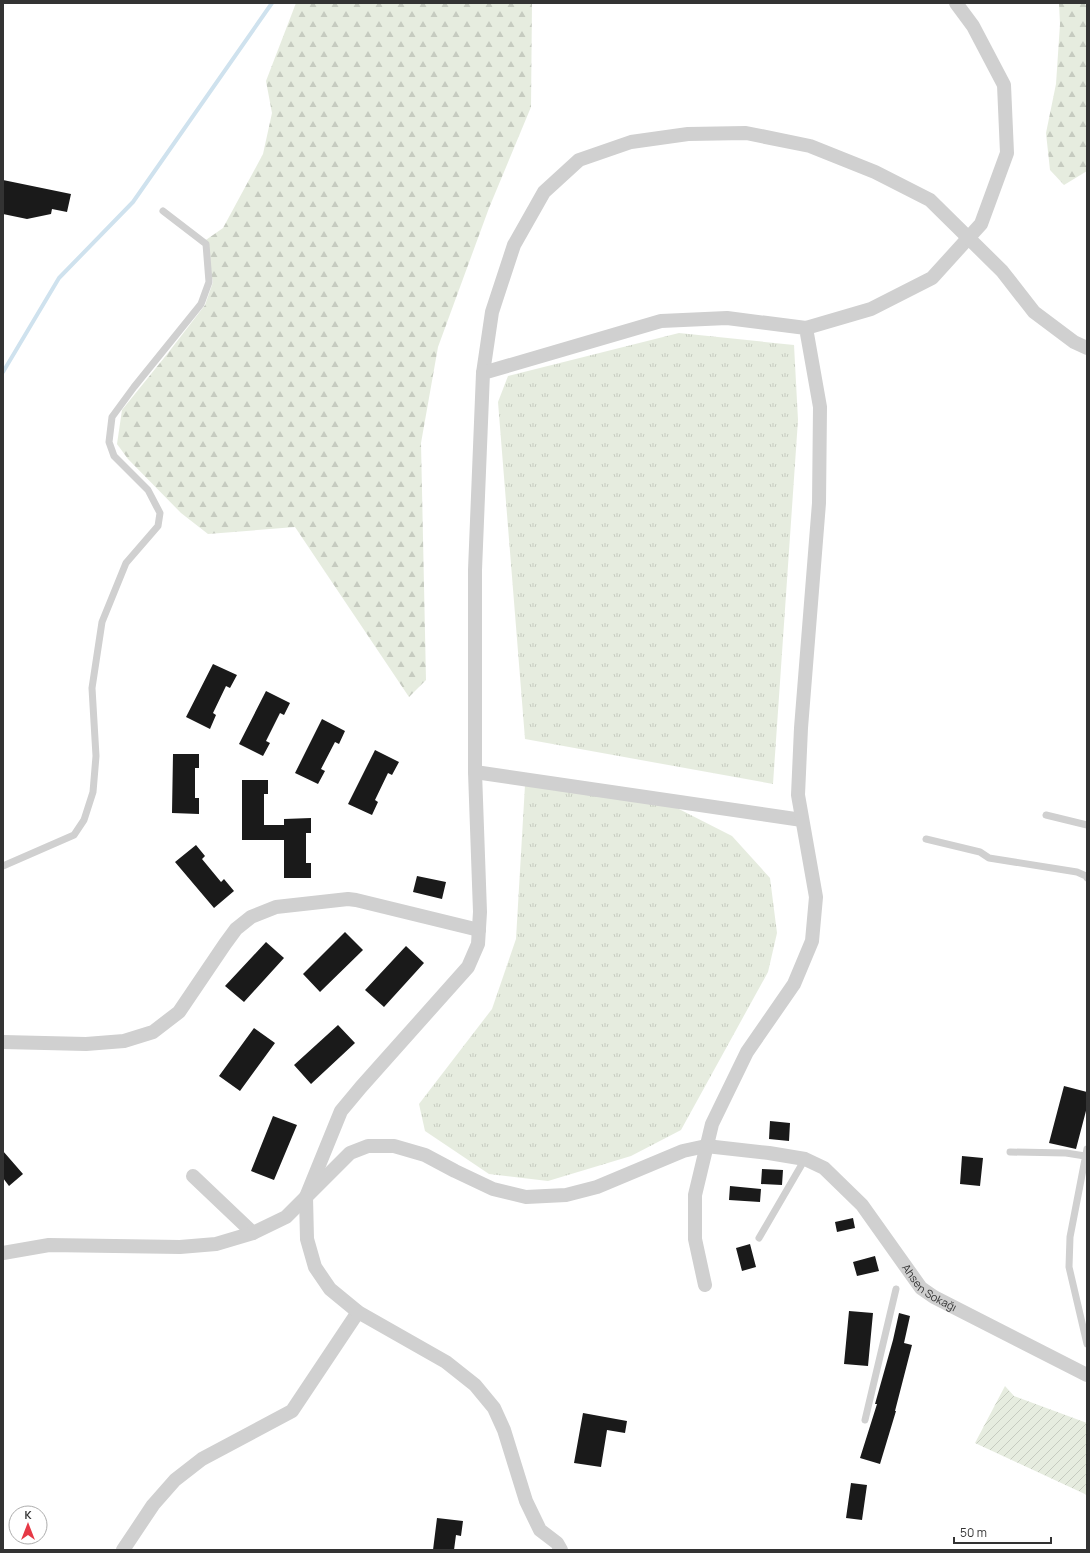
<svg xmlns="http://www.w3.org/2000/svg" width="1090" height="1553" font-family="Manrope,sans-serif">
  <defs>
    <pattern id="grass-tufts" width="24" height="20" patternUnits="userSpaceOnUse"><rect width="24" height="20" fill="#e6ecdf"/><path d="M3 7l-1-3M5 7V3M7 7l1-3M15 17l-1-3M17 17v-4M19 17l1-3" fill="none" stroke="#c6cbc0"/></pattern>
    <pattern id="forest-firs" width="22" height="20" patternUnits="userSpaceOnUse"><rect width="22" height="20" fill="#e6ecdf"/><path d="M5 1l3.5 6h-7zM16 11l3.5 6h-7z" fill="#c6cbc0"/></pattern>
    <pattern id="garden-furrows" width="10" height="10" patternUnits="userSpaceOnUse"><rect width="10" height="10" fill="#e6ecdf"/><path d="M-1 1l2-2M0 10L10 0M9 11l2-2" fill="none" stroke="#c6cbc0"/></pattern>
  </defs>
  <rect width="100%" height="100%" fill="#fff"/>
  <!-- grass -->
  <path fill="url(#grass-tufts)" d="M679,333L794,345L798,420L773,784L525,739L498,402L508,376Z
    M525,785L671,805L732,836L770,878L777,933L768,972L681,1130L631,1156L548,1181L489,1174L425,1131L419,1104L492,1009L516,939Z"/>
  <!-- forest -->
  <path fill="url(#forest-firs)" d="M296,3H532L531,107L489,208L438,347L421,443L426,680L409,697L295,527L208,534L181,513L128,459L117,444L122,410L168,353L205,305L213,282L203,242L223,228L263,154L272,113L266,81Z
    M1059,3H1087V171L1064,185L1050,170L1046,133L1056,84L1060,24Z"/>
  <!-- garden -->
  <path fill="url(#garden-furrows)" d="M1005,1386L1014,1396L1087,1423V1495L975,1443Z"/>
  <g fill="none" stroke-linecap="round" stroke-linejoin="round">
    <!-- stream -->
    <path stroke="#cfe2ee" stroke-width="4" d="M3,372L59,278L133,202L272,3"/>
  </g>
  <!-- building -->
  <path fill="#1a1a1a" d="M3,180L71,194L67,212L52,209L51,214L27,219L3,214Z
    M213,664L237,675L230,688L226,686L213,713L216,715L210,729L186,717Z
    M266,691L290,703L284,715L280,713L266,741L270,743L263,756L239,744Z
    M322,719L345,731L339,744L335,742L321,769L325,771L318,784L295,773Z
    M375,750L399,762L392,775L388,773L375,800L378,802L372,815L348,804Z
    M173,754H199V768H195V798H199V814L172,813Z
    M242,780H268V794H264V825H284V819L311,818V833H306V863H311V878H284V840H242Z
    M196,845L205,856L202,859L221,882L224,879L234,891L214,908L175,862Z
    M417,876L446,882L442,899L413,892Z
    M345,932L363,950L320,992L303,974Z
    M266,942L284,958L244,1002L225,986Z
    M406,946L424,963L384,1007L365,990Z
    M338,1025L355,1043L311,1084L294,1065Z
    M254,1028L275,1043L240,1091L219,1076Z
    M1064,1086L1087,1092V1107L1076,1149L1049,1143Z
    M273,1116L297,1125L274,1180L251,1171Z
    M770,1121L790,1123L789,1141L769,1139Z
    M3,1151L23,1174L9,1186L3,1178Z
    M962,1156L983,1158L980,1186L960,1184Z
    M762,1169L783,1170L782,1185L761,1184Z
    M730,1186L761,1189L760,1202L729,1200Z
    M853,1218L855,1228L837,1232L835,1222Z
    M750,1244L756,1267L742,1271L736,1248Z
    M875,1256L879,1271L857,1276L853,1262Z
    M849,1311L873,1313L868,1366L844,1364Z
    M899,1313L910,1316L904,1343L912,1345L895,1411H896L880,1464L860,1458L877,1404H875L893,1340Z
    M583,1413L627,1421L625,1433L607,1430L601,1467L574,1463Z
    M851,1483L867,1485L862,1520L846,1518Z
    M437,1518L463,1521L461,1536L456,1535L454,1550H433Z"/>
  <g fill="none" stroke-linecap="round" stroke-linejoin="round">
    <!-- lane -->
    <path stroke="#d0d0d0" stroke-width="7" d="M1046,815L1087,825
      M926,839L980,852L989,858L1077,872L1086,876L1087,878
      M3,866L74,835L84,820L93,792L96,756L92,688L102,622L126,563L158,526L160,513L148,490L114,456L109,442L112,417L134,387L201,304L209,282L206,244L163,211
      M1087,1149L1070,1237L1069,1267L1087,1344
      M1010,1152L1066,1153L1085,1156
      M759,1238L805,1159
      M865,1420L896,1289"/>
    <!-- street -->
    <g stroke="#d0d0d0" stroke-width="14">
      <path d="M806,328L871,309L932,278L981,224L1007,153L1004,85L973,26L956,3"/>
      <path d="M483,373L492,312L514,245L544,192L579,160L631,142L688,134L746,133L810,146L875,172L930,200L1002,271L1034,312L1074,342L1087,348"/>
      <path d="M475,772L802,820"/>
      <path d="M3,1042L86,1044L124,1041L153,1032L179,1012L225,944L236,929L251,917L276,907L348,899L356,900L479,930"/>
      <path d="M193,1176L253,1233"/>
      <path id="s1" d="M3,1253L49,1245L180,1247L216,1244L253,1233L286,1217L350,1153L368,1146H394L425,1155L455,1171L493,1189L526,1197L566,1195L597,1187L683,1151L706,1146L769,1153L805,1159L824,1168L862,1205L921,1288L934,1297L1087,1375"/>
      <path d="M123,1550L153,1505L175,1480L202,1459L292,1411L358,1312"/>
      <path d="M561,1550L557,1543L540,1530L526,1501L504,1430L494,1408L475,1385L446,1362L358,1312L330,1289L315,1267L307,1239L306,1197L341,1111L361,1087L468,967L478,944L480,912L475,772V570L483,373L661,321L727,318L806,328L820,407L819,503L801,728L798,795L816,897L812,941L794,984L747,1052L712,1124L695,1195V1239L705,1285"/>
    </g>
  </g>
  <g text-anchor="middle" stroke-width="4" stroke-linejoin="round" paint-order="stroke">
    <!-- street labels -->
    <g font-size="11" fill="#333" stroke="#fff">
      <text dy="4" stroke="none"><textPath href="#s1" startOffset="1038">Ahsen Sokağı</textPath></text>
    </g>
  </g>
  <!-- border -->
  <rect width="1090" height="1553" fill="none" stroke="#333333" stroke-width="8"/>
  <!-- north arrow -->
  <g transform="translate(28 1525)"><circle r="19" fill="#ffffff" stroke="#adadad"/>
  <path d="M0-3L7 15L0 10L-7 15Z" fill="#e63946"/>
  <text y="-6" font-size="11" font-weight="bold" text-anchor="middle" fill="#333333">K</text>
  </g>
  <!-- scale -->
  <path d="M954 1537v6h97v-6" fill="none" stroke="#333333" stroke-width="2"/>
  <text x="960" y="1537" font-size="12" fill="#333333" stroke="#ffffff" stroke-width="3" paint-order="stroke">50 m</text>
</svg>
